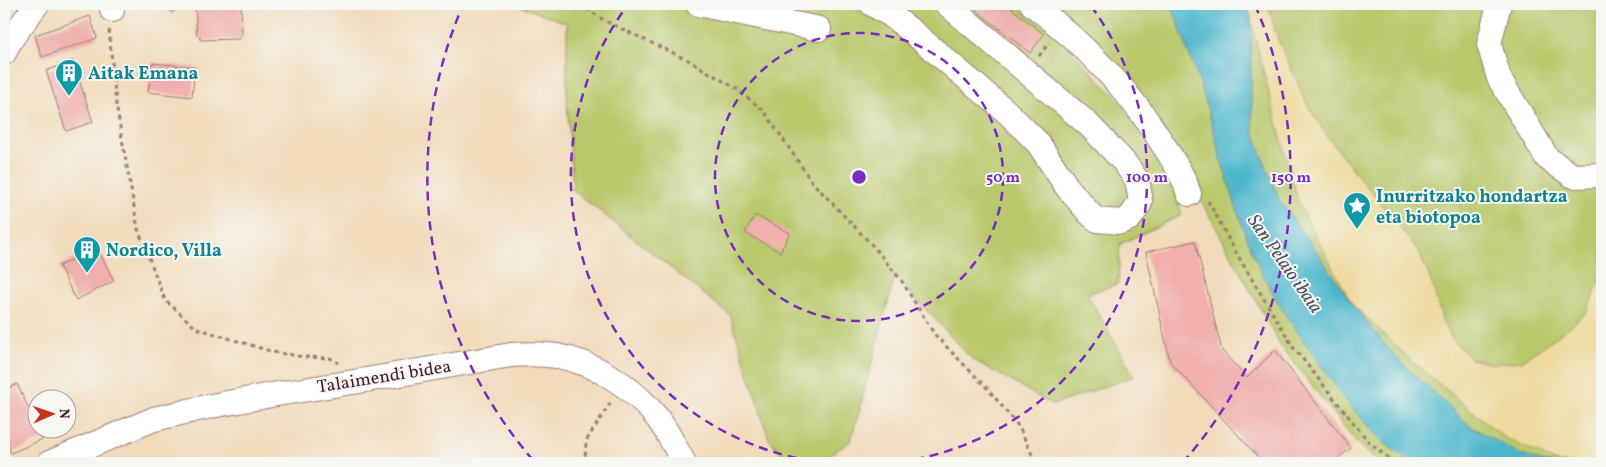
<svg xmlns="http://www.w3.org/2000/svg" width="1606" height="467" font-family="Vollkorn,serif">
  <rect width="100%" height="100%" fill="#f6f6f2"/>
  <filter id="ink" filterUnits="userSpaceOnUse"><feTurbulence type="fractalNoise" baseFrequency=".02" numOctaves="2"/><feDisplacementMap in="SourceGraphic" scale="10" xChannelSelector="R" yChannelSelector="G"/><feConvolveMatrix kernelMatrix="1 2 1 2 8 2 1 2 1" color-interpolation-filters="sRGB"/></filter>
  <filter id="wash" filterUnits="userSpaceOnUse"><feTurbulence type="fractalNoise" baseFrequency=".0096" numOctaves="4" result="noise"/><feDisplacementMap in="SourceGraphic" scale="20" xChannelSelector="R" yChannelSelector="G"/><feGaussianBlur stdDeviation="1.12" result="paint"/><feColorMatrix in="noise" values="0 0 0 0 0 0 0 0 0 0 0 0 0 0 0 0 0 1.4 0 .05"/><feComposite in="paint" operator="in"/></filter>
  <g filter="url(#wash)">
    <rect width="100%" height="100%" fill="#f1dbbc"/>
    <!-- green -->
    <path fill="#b8c86a" stroke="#81744a" d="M514,4H1013L1055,34L1116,97L1167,170L1182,215L1120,244L1118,284L1087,294L1134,376L1053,405L972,359L895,276L851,441L818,463H800L788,461L769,439L730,315L573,190L567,102V23Z
      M1038,4H1602V463H1380L1358,444L1281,346L1172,148Z"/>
    <!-- sand -->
    <path fill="#eeda9e" stroke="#9c7c64" d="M1247,4H1268L1278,40L1307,104L1327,136L1344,158L1419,252L1433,286L1443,323L1453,340L1471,359L1492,364L1522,361L1566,330L1587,311L1602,275V463H1559L1505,438L1414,363L1352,304L1299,204L1265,78Z"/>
    <!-- water -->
    <path fill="#4eb7cc" stroke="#4c6b7c" d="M1171,4H1247L1251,18V91L1253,129L1265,164L1280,202L1314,247L1352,304L1395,357L1470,426L1521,455L1549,463H1412L1384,443L1345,400L1283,311L1260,270L1244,231L1222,163L1203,92Z"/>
    <g id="blocks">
      <!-- building -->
      <path fill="#f0aeac" d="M163,4H182L172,13Z
        M195,4H241L242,34L240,35V39L200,40V36H197Z
        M982,4H1006L1044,34L1030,53L976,10Z
        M90,16L97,38L42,57L35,35Z
        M73,61L93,122L66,131L46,71Z
        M152,63L195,67L192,97L148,92Z
        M755,215L790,233L780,252L745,233Z
        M1195,241L1222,351L1247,378L1275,350L1351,448L1332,463H1264L1170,362L1146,252Z
        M97,247L114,281L76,300L59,266Z
        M17,384L43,439L11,453L4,435V391Z"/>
    </g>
  </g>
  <g filter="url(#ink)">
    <use href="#blocks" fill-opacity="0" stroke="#9e7d74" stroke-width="1"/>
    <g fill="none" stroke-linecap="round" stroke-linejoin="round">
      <defs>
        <path id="minor" d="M698,4L819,29
          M872,4L889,14L909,29L1007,112L1038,143L1067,187L1089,213L1097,220L1121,222L1130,218L1140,203V196L1137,180L1124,162L1089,125L947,4
          M1032,4C1084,44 1130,90 1164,146C1174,162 1184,176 1189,194
          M1499,4L1489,44L1499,78L1547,158L1573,176L1602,175
          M112,10V4
          M4,53L11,39L37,4
          M49,463L154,419L211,406L277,394L366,380L511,355C527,354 542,354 557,356C594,362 631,386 654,414C667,429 675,447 684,463"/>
      </defs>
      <!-- minor casing -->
      <use href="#minor" stroke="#9e7d74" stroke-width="26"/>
      <!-- path -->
      <path stroke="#9e7d74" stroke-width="3" stroke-dasharray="4 4" stroke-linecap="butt" d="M580,4L605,21L688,60L737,89L764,111L812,182L872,245L901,280L935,335L988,389L1019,427L1036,463
        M109,30L116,104L138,229L165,300L196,328L273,352L304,357L330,358L338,363
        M1039,56L1049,43
        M1208,201L1235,251L1293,347L1368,441L1394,463
        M587,463L585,460L586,441L611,402"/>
      <!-- minor -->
      <use href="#minor" stroke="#fff" stroke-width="24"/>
    </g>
  </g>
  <!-- distance rings -->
  <g fill="none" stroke="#7b2cbf" stroke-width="2.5" stroke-dasharray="9 6">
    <circle cx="859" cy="177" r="144"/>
    <path d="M826 463A288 288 0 0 1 627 6M1091 6A288 288 0 0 1 892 463"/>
    <path d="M533 460A432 432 0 0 1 463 5M1255 5A432 432 0 0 1 1185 460"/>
  </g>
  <!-- icons -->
  <defs>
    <symbol id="building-pin" viewBox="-11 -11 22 30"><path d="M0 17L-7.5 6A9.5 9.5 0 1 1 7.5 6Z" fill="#0f9aa8" stroke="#f6f6f2"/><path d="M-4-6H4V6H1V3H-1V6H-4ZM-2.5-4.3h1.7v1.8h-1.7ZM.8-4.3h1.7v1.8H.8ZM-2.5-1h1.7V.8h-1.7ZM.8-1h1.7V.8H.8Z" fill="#fff"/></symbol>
    <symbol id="sight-pin" viewBox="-11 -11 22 30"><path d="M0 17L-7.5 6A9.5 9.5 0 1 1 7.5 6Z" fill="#0f9aa8" stroke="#f6f6f2"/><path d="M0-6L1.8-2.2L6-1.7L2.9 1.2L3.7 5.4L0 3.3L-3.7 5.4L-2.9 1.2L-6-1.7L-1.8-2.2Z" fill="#fff"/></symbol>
  </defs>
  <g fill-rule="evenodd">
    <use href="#building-pin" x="53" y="57" width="32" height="43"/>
    <use href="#sight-pin" x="1341" y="190" width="32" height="43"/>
    <use href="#building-pin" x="71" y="234" width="32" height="43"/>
  </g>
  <g text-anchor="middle" stroke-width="4" stroke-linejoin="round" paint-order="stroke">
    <!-- culture labels -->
    <g font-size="18" font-weight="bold" fill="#0d838f" stroke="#f6f6f2" text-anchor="start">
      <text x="88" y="79">Aitak Emana</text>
      <text x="1376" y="202">Inurritzako hondartza<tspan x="1376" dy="21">eta biotopoa</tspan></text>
      <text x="106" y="256">Nordico, Villa</text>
    </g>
    <!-- street labels -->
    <g font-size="18" fill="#4a1f2b" stroke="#f6f6f2">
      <text transform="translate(384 376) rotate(-9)" y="6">Talaimendi bidea</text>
    </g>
    <!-- water labels -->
    <g font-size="19" font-style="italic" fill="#4b5463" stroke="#f6f6f2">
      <text transform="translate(1286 263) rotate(55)" y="7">San Pelaio ibaia</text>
    </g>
  </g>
  <circle cx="859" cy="177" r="8" fill="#7b2cbf" stroke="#f6f6f2" stroke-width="2.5"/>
  <g font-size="15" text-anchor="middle" font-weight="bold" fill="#7b2cbf" stroke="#f6f6f2" stroke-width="4" stroke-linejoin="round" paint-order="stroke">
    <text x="1003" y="182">50 m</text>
    <text x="1147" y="182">100 m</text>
    <text x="1291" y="182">150 m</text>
  </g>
  <!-- margin -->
  <rect width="1606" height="467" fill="none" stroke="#f6f6f2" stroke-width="20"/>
  <!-- north arrow -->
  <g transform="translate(52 414) rotate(88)"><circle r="24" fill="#f6f6f2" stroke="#b1a0a2"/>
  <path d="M0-4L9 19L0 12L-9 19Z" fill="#c8321e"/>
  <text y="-8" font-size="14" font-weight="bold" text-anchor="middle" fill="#4a1f2b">N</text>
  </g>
</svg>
